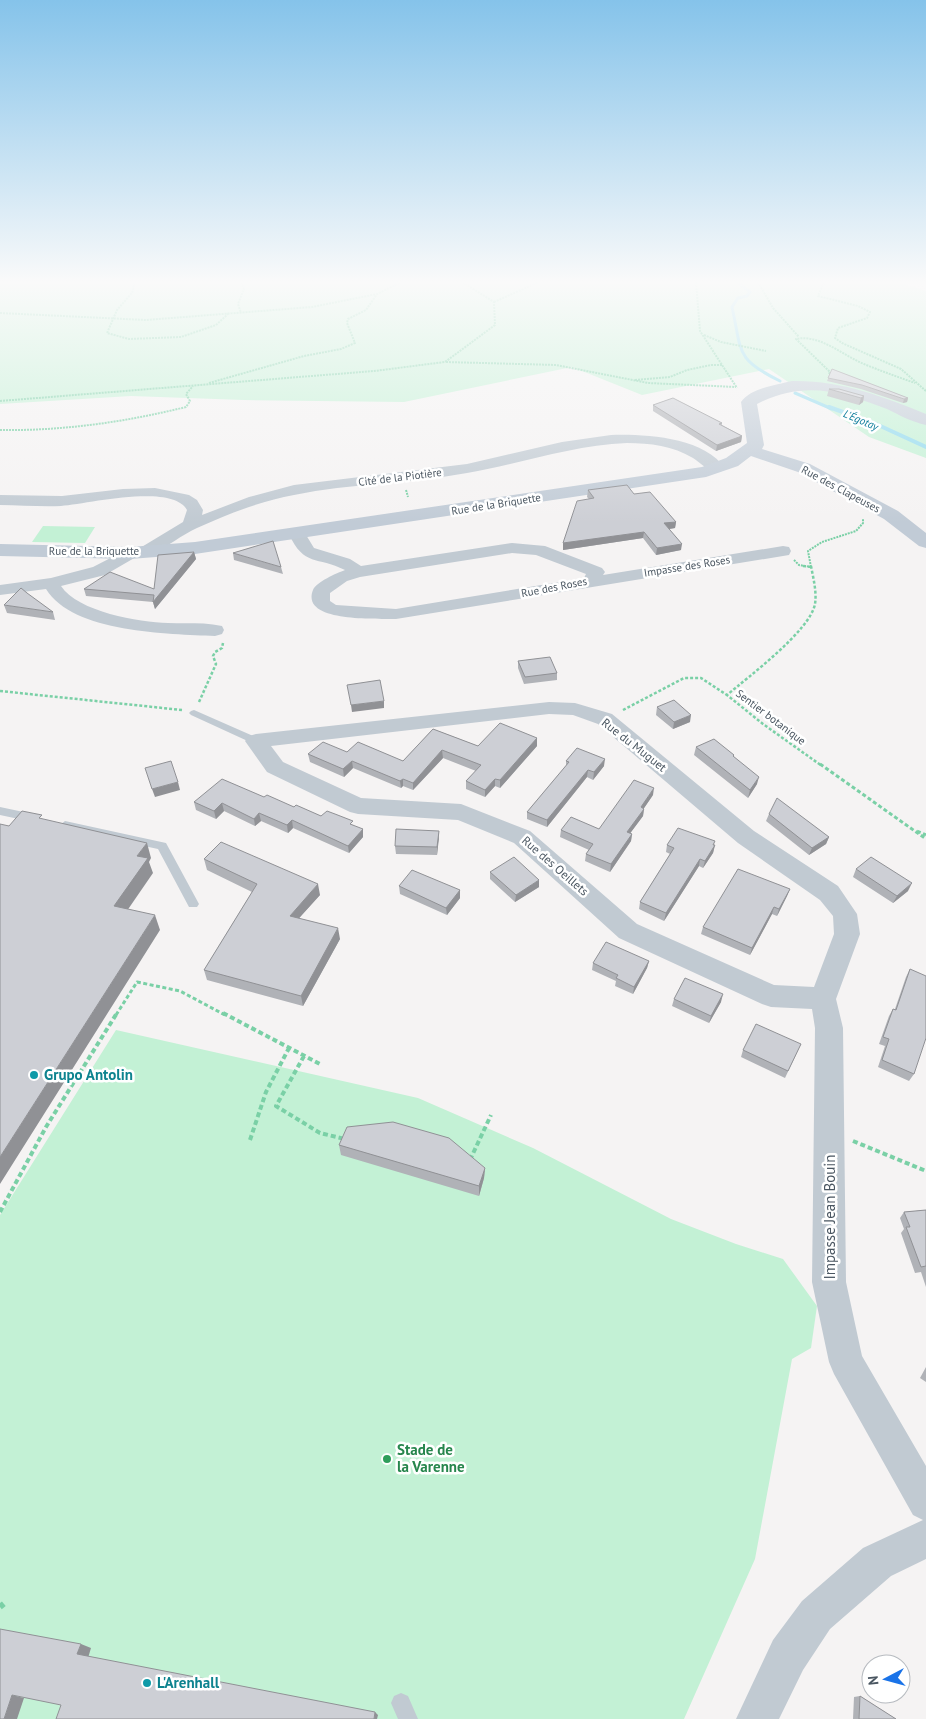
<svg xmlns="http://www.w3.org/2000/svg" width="926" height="1719" font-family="'PT Sans',sans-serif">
  <rect width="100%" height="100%" fill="#f5f3f3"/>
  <!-- green -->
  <path fill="#c3f1d5" d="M0,282H898L926,291V458L869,437L769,369L642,395L572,367L404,402L244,400L131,396L0,404Z
    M43,526L95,527L85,543L32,542Z
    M116,1030L418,1098L533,1148L671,1219L736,1244L783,1259L817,1306L811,1348L792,1359L755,1559L684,1719H0V1215Z"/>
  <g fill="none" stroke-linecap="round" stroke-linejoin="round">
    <!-- stream-far1 -->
    <path stroke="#90daee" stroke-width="3" d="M737,282L750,292L747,296L738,298L732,307C742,352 735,359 780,381
      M795,393L832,409"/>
    <!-- stream -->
    <path stroke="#90daee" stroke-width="4" d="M829,407L876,424L926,447"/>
    <!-- path-far4 -->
    <path stroke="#7ad0a6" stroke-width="2" stroke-dasharray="2 1" stroke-linecap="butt" d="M135,282L132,293L117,310L107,333L129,339L181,337L216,325L228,314
      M241,282L244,289L238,304L241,313
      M696,282L700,331L737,388
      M758,282L773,308L799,337
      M824,282L818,296L858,306L870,312L867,318L838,328L835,338L842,343L901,369L926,391
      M494,302L539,282
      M0,313L146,320L312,307L377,294L401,282
      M704,335L721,342L766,351
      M446,362L556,365L648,383L736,387
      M829,374L830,372L796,339C820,334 842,355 864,364C881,371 898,377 915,383
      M635,380L670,377L687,370L711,365H722
      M209,383L304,356L341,349L355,343L347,323L348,319L366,310L377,294
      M0,401L374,371L445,362L495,325L494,302L462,282
      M0,430C63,431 125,422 186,407L190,401L186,394L193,386
      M406,490L408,497
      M794,560L799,565L811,567
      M811,567L808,551L822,542L856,531L863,523V519"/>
    <!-- path-far3 -->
    <path stroke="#7ad0a6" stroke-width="2.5" stroke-dasharray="3 2" stroke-linecap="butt" d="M803,566L811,567
      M811,566C813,577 817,592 815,604C810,631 748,677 727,695L763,724L822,766
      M0,691L182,710
      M199,702L216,664L213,656L215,652L222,648L223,643
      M623,710L684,678H701L727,695"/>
    <!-- path-far2 -->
    <path stroke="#7ad0a6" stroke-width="3" stroke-dasharray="4 2.5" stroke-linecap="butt" d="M820,764L926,839
      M917,831L926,835
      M116,1015L137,982L180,991L225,1015"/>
    <!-- path-far1 -->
    <path stroke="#7ad0a6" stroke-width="4" stroke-dasharray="5 3" stroke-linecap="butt" d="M223,1013L320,1064
      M304,1056L276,1106L320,1133L345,1139
      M250,1140L266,1092L289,1048
      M853,1141L926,1171
      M470,1160L491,1115
      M0,1212L46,1127L117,1013"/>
    <!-- path -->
    <path stroke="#7ad0a6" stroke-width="5" stroke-dasharray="6 4" stroke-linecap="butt" d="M0,1603L4,1608"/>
    <!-- lane -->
    <path fill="#c1cad2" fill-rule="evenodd" d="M194,710L260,739L261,741L256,744L252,743L191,715L189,713L191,711Z
      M0,807L33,814L38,818L33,822L0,815Z
      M65,821L166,843L199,904L197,907H189L158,849L61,828L60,825Z
      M401,1693L408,1696L418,1719H398L391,1703L394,1696Z"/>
    <!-- street -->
    <path fill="#c1cad2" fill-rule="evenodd" d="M611,435C645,434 703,437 725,468L722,471C710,474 702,464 693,458C673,446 650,443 627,443C572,445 521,464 467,473C410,484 351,483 294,495C261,501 228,514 197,528C182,535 167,546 152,556L146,557L138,553L136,557L105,575L61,586C78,612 139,622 168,623C185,624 204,622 222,626L224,630L222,634L215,636C169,634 73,633 46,589L0,595V585L51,578L93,567L130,548L138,552L140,548L183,522L187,510C172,483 88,504 61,506C41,507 20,505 0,505V495L62,496L123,489L155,488L189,495L197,500L203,510L202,515L249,497L294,485L467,464L562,442Z
      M297,529L303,530L314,548L350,559L361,566L512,543L545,546L602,568L605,572L603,575L783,546L789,547L791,551L789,555L783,556L396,619C378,618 300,623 313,590C316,582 337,573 345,570C317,556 304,567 289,534L291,530ZM512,553L536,555L586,574L584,578L396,609L336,605L330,601V593L347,581L360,577Z
      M549,702L575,703L612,714L754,831L838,886L857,914L860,934L836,999L843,1028L846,1282L862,1356L926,1466V1559L891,1576L830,1629L803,1670L779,1719H736L773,1640L802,1601L863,1548L923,1520L913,1515L834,1374L829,1362L812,1282L815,1028L812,1009L771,1007L762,1004L619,938L514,843L458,820L358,814L350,812L267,772L245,741L249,736L256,734ZM549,714L573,715L598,724L738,843L820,900L833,916L834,934L814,987L774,985L637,924L530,831L461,804L361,798L283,762L271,746Z"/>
    <!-- secondary -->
    <path fill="#c1cbd6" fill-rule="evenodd" d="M792,381C840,380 882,396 926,414V425C912,422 899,415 887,409C841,391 803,380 757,404L764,445L762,449L810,464L898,511L926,533V548L919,546L884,519L798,472L751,456L738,466L706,477L195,554L130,559L0,556V544L130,547L195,542L702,467L726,458L747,443L741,402C751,388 776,385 792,381Z"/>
  </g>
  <!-- wall -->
  <path fill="#b0b2b7" d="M832,369L908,398L907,402L903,403L861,389L827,381Z
    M829,389L864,396L863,402L859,405L827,396Z
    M653,405L722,423V425L742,436L741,442L716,451L653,411Z
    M588,490L634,494L676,522L675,528L669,529L681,550L656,555L643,538L563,550V543L589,499L587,497Z
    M194,552L196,559L155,609L153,602L86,596L84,589H154Z
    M233,553L281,567L283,574L234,560Z
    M4,605L53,612L55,620L7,613Z
    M518,661L557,673V680L524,684L518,668Z
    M657,707L690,722L673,729L656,715Z
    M433,729L478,746L537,738V746L500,788L495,786L485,797L466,789V781L476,771L443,758L413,790L403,786L401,788L353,768L344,777L310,762L308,754L347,752L403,761Z
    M696,747L734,755V757L757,784L748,798L694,755Z
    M566,761L604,766L593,780L587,777L547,827L527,819V812L566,766Z
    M653,795L644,808L643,816L630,833L632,834L631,841L610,872L585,861L586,854L589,850L560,837L561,830L599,829Z
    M264,797L321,816L353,825L363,837L349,853L293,828L288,833L261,821L255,826L224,811L216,819L196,810L194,802Z
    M769,814L829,837L826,844L809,855L766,821Z
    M439,831L437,855L396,854L395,846Z
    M667,845H715L713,853L703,868L699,866L664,921L639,909L640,902L670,854L666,852Z
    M204,859L320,895L299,918L340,939L303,1006L207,980L204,970L252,892L207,870Z
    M856,869L908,891L893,903L853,877Z
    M490,872L539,887L515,902L490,879Z
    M399,886L460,890V898L447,915L400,894Z
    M790,889L787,896L777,916L772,914L750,955L701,934L703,927Z
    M649,961L647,968L633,994L615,986L616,981L592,970L593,963Z
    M910,969L914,1074L909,1081L878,1067L885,1046L879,1044L889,1016L893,1009H895L906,977Z
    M674,999L721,1002L709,1023L672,1006Z
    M801,1044L785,1078L741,1057L743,1050Z
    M339,1145L485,1168L484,1178L479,1196L341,1155Z
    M926,1210V1287L921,1272L915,1273L901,1233L904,1229L900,1218L904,1212Z
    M926,1367V1382L920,1378Z
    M860,1696L896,1719H853L854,1697Z"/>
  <!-- shaded-wall -->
  <path fill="#909195" d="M864,396L863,402L859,405L861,398Z
    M908,398L907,402L903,403L904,399Z
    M742,436L741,442L716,451L717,445Z
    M676,522L675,528L663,530L664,523Z
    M644,532L643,538L563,550V543Z
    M682,544L681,550L656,555L657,548Z
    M194,552L196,559L155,609L153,602Z
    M384,701V708L352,712L351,705Z
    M691,715L690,722L673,729L674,722Z
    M537,738V746L500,788V780Z
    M442,750L443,758L413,790V783Z
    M605,759L604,766L593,780L594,772Z
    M352,761L353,768L344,777L343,769Z
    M588,770L587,777L547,827V820Z
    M759,777L757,784L748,798L750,790Z
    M403,779V786L401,788L400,781Z
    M495,779V786L485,797V790Z
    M178,782L180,790L155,797L152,789Z
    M654,788L653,795L640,814L641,807Z
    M222,803L224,811L216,819L214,811Z
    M644,809L643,816L626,839L627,832Z
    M259,813L261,821L255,826L254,819Z
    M292,820L293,828L288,833L287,825Z
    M363,829V837L349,853L348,846Z
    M439,831V838L437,855V847Z
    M632,834L631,841L610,872L611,864Z
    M829,837L826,844L809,855L812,848Z
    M715,841L712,849L715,845L713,853L703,868L705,861Z
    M147,843L151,858L149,862L153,873L120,921L114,906L137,856Z
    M700,859L699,866L664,921L666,913Z
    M539,880V887L515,902L516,895Z
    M912,883L908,891L893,903L897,896Z
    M318,884L320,895L292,926L290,916Z
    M790,889L787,896L777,916L779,909Z
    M460,890V898L447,915L446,908Z
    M774,907L772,914L750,955L752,948Z
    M155,915L160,930L0,1184V1157Z
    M338,928L340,939L303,1006L301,996Z
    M649,961L647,968L633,994L634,987Z
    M723,994L721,1002L709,1023L711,1016Z
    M485,1168L484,1178L479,1196V1186Z
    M81,1644L91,1648L88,1658L77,1654Z
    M12,1695L24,1698L17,1719H4Z
    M375,1712L378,1715L377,1719H374Z"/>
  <!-- building -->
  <path fill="#cdcfd5" stroke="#909195" d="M832,369L908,398L904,399L862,385L828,378Z
    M829,389H839L864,396L861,398Z
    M673,398L722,423L719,424L742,436L717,445L653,405Z
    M627,485L634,494L650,492L676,522L664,523L682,544L657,548L644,532L563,543L577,501L594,498L588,490Z
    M273,541L281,567L233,553Z
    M194,552L153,602L154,595L84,589L110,572L154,589L158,555Z
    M21,588L27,593L53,612L4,605Z
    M550,657L557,673L525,677L518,661Z
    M380,680L384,701L351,705L347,685Z
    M674,700L691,715L674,722L657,707Z
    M500,723L537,738L500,780L495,779L485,790L466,781L481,765L442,750L413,783L403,779L400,781L352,761L343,769L308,754L323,742L347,752L358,742L403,761L433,729L478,746Z
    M714,739L734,755L733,756L759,777L750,790L696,747Z
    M577,748L605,759L594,772L588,770L547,820L527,812L569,762L566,761Z
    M171,761L178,782L152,789L145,768Z
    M222,779L264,797L267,795L294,807L296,805L321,816L327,811L335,814L353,821L350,824L363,829L348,846L292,820L287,825L259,813L254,819L222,803L214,811L194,802Z
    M634,780L654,788L641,807L644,809L627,832L632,834L611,864L586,854L593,844L561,830L571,817L599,829Z
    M777,798L829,837L812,848L769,814Z
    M22,811L42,815L39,818L147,843L137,856L148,858L114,906L155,915L0,1157V824L9,826Z
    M678,828L715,841L713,845H715L705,861L700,859L666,913L640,902L674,848L667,845Z
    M396,829L439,831L437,847L395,846Z
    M221,842L318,884L290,916L338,928L301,996L204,970L257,884L204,859Z
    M514,857L539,880L516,895L490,872Z
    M871,857L912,883L897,896L856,869Z
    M738,869L790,889L779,909L774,907L752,948L703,927Z
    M412,870L460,890L446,908L399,886Z
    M606,942L649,961L634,987L616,978L618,975L593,963Z
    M910,969L926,976V1038L914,1074L882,1060L889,1039L883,1037L893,1009L896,1010Z
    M685,978L723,994L711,1016L674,999Z
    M756,1024L801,1044L788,1071L743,1050Z
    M393,1122L449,1138L485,1168L479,1186L339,1145L347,1127Z
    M926,1210V1266L921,1267L906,1227H910L904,1212Z
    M0,1629L81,1644L77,1654L375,1712L374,1719H56L61,1705L12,1695L4,1719H0Z
    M860,1696L896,1719H859Z"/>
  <!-- sky -->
  <linearGradient id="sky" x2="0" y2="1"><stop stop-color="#85c3ea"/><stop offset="0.54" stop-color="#fafafa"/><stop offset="1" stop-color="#fafafa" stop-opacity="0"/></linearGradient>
  <rect width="926" height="523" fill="url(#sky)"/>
  <!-- markers -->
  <g fill="#0f9aa8" stroke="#fff" stroke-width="2">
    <circle cx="34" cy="1075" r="5"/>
    <circle cx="147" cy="1683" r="5"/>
  </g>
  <circle fill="#2e9e5b" stroke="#fff" stroke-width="2" cx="387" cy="1459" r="5"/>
  <g text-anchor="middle" stroke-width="5" stroke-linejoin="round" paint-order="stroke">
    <!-- far-water labels -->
    <g font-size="11" font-style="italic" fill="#0c7c9b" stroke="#fff">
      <text transform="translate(861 420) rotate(23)" y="4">L'Égotay</text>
    </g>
    <!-- far-street labels -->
    <g font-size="11" fill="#4a5661" stroke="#fff">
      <text transform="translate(400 477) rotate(-7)" y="4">Cité de la Piotière</text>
      <text transform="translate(841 489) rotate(28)" y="4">Rue des Clapeuses</text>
      <text transform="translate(496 504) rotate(-9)" y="4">Rue de la Briquette</text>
      <text x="94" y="555">Rue de la Briquette</text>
      <text transform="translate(687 566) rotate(-9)" y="4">Impasse des Roses</text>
      <text transform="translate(554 587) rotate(-11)" y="4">Rue des Roses</text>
      <text transform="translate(771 717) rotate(37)" y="4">Sentier botanique</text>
    </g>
    <!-- street labels -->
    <g font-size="12" fill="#4a5661" stroke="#fff">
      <text transform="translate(634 745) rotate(38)" y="4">Rue du Muguet</text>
      <text transform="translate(555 866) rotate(41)" y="4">Rue des Oeillets</text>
    </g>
    <!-- near-culture labels -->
    <g font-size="15" font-weight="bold" fill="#0d838f" stroke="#fff" text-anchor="start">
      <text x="44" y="1080">Grupo Antolin</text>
      <text x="157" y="1688">L'Arenhall</text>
    </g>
    <!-- near-street labels -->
    <g font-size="15" fill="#4a5661" stroke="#fff">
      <text transform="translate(830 1217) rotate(-90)" y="5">Impasse Jean Bouin</text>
    </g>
    <!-- near-leisure labels -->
    <g font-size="15" font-weight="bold" fill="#27864d" stroke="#fff" text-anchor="start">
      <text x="397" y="1455">Stade de<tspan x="397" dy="17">la Varenne</tspan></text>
    </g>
  </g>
  <!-- north arrow -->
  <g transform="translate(886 1679) rotate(264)"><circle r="24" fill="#ffffff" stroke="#b7bbc0"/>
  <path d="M0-4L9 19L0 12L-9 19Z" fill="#1a73e8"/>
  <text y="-8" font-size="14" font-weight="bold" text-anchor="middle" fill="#4a5661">N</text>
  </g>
</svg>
